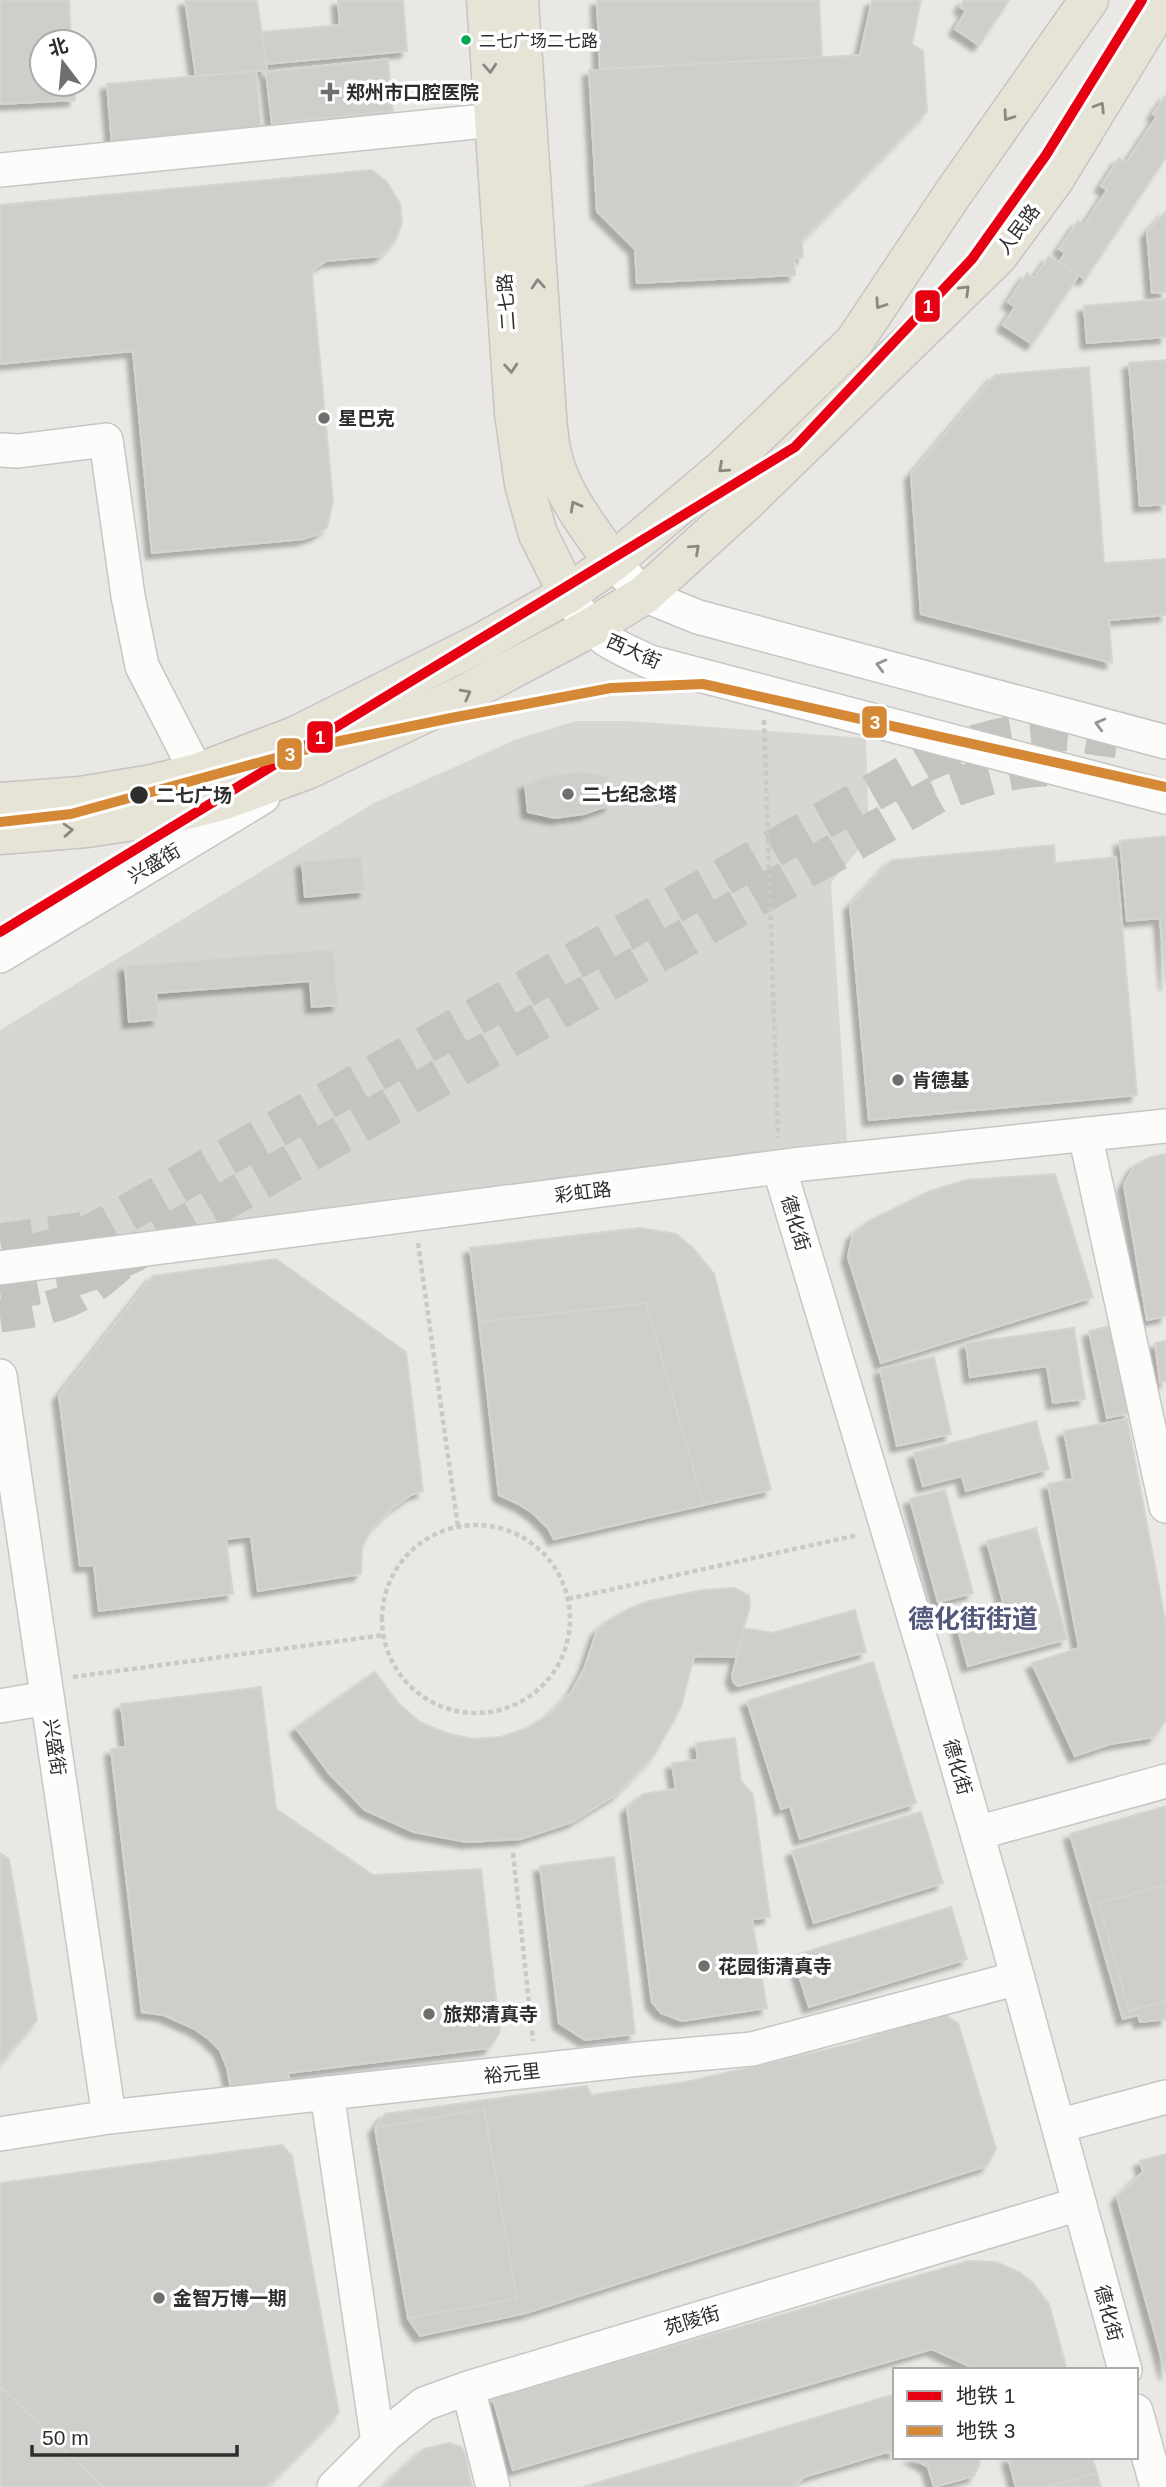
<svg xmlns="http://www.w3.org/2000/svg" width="1166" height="2487" font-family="Helvetica,'Noto Sans SC',sans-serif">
  <defs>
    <filter id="shadow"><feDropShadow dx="-6" dy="6" stdDeviation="2" flood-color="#0004"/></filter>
  </defs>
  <rect width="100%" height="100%" fill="#eae8e5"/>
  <!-- plaza -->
  <path fill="#d8d6d3" d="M576,721H628L866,738L869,836L831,883L847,1142L3,1250L0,1229V1030L374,803L517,739Z"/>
  <!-- building -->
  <path fill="#d0cecb" stroke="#d5d4d1" stroke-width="2" filter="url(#shadow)" d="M0,0H69L71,42H42V84H74L75,100L0,104Z
    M185,0H257L267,70L196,76Z
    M338,0H403L407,51L266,64L262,32L340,25Z
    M597,0H819L822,57L600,69Z
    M872,0H921L912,44L923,51L927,111L802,240L803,257L794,258L795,275L637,283L635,249L597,211L589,70L860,55Z
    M964,0H1009L979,45L955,29L966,11L960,7Z
    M388,59L393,111L272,124L266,72Z
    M256,71L261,130L112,144L107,84Z
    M1166,95V157L1085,279L1059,262L1065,253L1059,249L1078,221L1084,225L1107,190L1101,186L1119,158L1126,163L1157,116L1153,114Z
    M372,170L387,182L400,204L402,223L395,241L380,256L326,261L314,269L312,276L333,502L327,527L318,534L303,539L152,553L133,351L0,364V205Z
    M1166,211V292L1152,293L1147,232Z
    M1049,256L1079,275L1032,344L1003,325L1015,307L1008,302L1027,273L1034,278Z
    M1166,299V337L1087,343L1084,306Z
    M1166,360V504L1140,506L1129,363Z
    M1089,367L1104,563L1166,559V615L1109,620L1112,663L921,614L911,474L995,375Z
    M580,772L607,776L610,805L584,814L555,818L528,812L525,784L551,775Z
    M1166,836V985L1160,918L1127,921L1120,841Z
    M1054,845L1055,863L1116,857L1137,1095L869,1120L850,905L892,860Z
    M361,856L365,891L305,897L302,862Z
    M334,949L338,1005L312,1007L310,981L156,993L158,1019L129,1022L125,966Z
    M1166,1154V1316L1147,1320L1124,1185L1135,1165L1151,1157Z
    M1055,1174L1093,1297L881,1363L848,1257L853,1234L869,1221L928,1192L966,1180Z
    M639,1228L676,1234L692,1247L714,1274L771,1490L704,1505L646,1303L479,1322L470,1248Z
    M276,1259L406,1352L423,1491L411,1495L391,1509L372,1528L362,1547L361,1574L258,1591L251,1536L226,1539L233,1594L99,1611L94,1565L80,1566L59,1395L153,1276Z
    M646,1303L704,1505L554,1539L548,1528L534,1514L519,1504L499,1495L479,1322Z
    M1111,1326L1130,1413L1107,1418L1089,1331Z
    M1074,1328L1085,1399L1053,1403L1047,1366L970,1377L966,1343Z
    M1166,1341V1381L1160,1382L1155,1343Z
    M934,1357L951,1434L897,1446L880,1369Z
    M1127,1419L1166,1624V1720L1154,1737L1110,1744L1075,1756L1032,1663L1079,1648L1048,1484L1073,1479L1064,1431Z
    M1036,1421L1049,1469L966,1491L962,1476L923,1486L914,1453Z
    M945,1490L973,1593L938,1602L910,1499Z
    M1036,1528L1067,1639L968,1666L957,1626L1006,1613L987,1541Z
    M734,1588L749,1596L750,1606L736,1657L694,1656L681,1707L654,1755L617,1794L572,1822L521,1839L467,1842L414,1832L365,1810L329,1773L296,1728L375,1672L399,1704L420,1722L446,1733L473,1739L501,1737L528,1728L551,1713L571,1693L584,1669L597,1630L609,1620L629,1609L649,1601L703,1590Z
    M855,1610L866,1652L738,1686L734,1683L732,1676L744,1628L772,1633Z
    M873,1662L916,1803L800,1839L790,1806L781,1809L747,1701Z
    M261,1687L276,1809L373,1875L481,1869L500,2032L489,2048L288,2073L289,2082L231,2089L227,2068L220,2050L209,2039L195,2029L164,2015L142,2012L111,1749L126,1747L121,1704Z
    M735,1738L741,1780L753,1795L770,1917L752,1919L767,2008L682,2021L661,2013L652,2002L627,1808L643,1794L676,1789L672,1763L698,1760L696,1743Z
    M1166,1806V2019L1140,2022L1138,2015L1123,2019L1070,1834Z
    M921,1812L943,1883L814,1923L792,1851Z
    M0,1853L9,1859L37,2020L0,2064Z
    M614,1857L635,2034L585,2040L559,2023L540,1866Z
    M1166,1885V2001L1129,2011L1099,1903Z
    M951,1907L967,1959L809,2007L793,1956Z
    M942,2013L958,2023L996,2149L987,2166L526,2313L420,2336L408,2318L375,2128L385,2114L587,2086L591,2095L686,2082L851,2044Z
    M484,2109L517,2299L408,2318L375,2128Z
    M282,2145L292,2156L339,2413L266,2487H0V2183Z
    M1166,2154V2374L1117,2197L1143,2172L1140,2161Z
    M969,2261L996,2262L1019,2272L1033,2283L1049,2304L1067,2370H978L932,2349L513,2470L493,2398Z
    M0,2386L103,2487H0Z
    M895,2394V2453L887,2452L804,2477L794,2487H583Z
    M449,2443L461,2447L465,2454L472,2487H383L424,2449Z
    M911,2457H978L980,2463L974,2476L934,2487L928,2467Z
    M1008,2457H1092L1097,2473L1048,2487H1016Z
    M1097,2473L1101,2487H1048Z"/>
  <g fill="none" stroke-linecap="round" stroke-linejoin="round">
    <!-- minor-tunnel -->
    <path stroke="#c4c3c0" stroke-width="33" stroke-dasharray="33 17" stroke-linecap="butt" d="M0,1240L106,1225
      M0,1316C31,1312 64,1307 90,1289C106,1278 119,1265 134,1253"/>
    <!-- major-tunnel -->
    <path stroke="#c4c3c0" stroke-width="38" stroke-dasharray="38 19" stroke-linecap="butt" d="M22,1255C52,1250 78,1240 106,1225L927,762C968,744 1012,730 1058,732C1077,732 1097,737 1117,739
      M0,1291C53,1285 86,1277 134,1253L936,795C976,778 1012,768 1055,767"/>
    <defs>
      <path id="minor" d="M0,170L494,120
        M0,450L18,451L106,440L128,596L142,666L197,773
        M613,562L644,595L698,617L1166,742
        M577,608C600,642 614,645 650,662L1166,797
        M0,956L263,797
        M1085,1134L1166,1506
        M779,1167L931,1674L999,1910L1125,2370
        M0,1268L793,1165L1166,1126
        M0,1376L109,2117
        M0,1706L47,1698
        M977,1833L1166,1781
        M327,2093L378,2443
        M1058,2126L1166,2097
        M0,2134L109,2117L639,2059L752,2049L1018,1978
        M468,2388L493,2487
        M1136,2411L1157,2487
        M334,2487L386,2435L424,2404L468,2388L1079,2204"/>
      <path id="major" d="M486,0L514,413L524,484L538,534L568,594
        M519,0L547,416C548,429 549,442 552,454C561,494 590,529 613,562
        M0,802L80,796L152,784L197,773L295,736L484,641L568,594L613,562L726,466L854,342L952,195L1089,0
        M0,835L87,828L160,817L225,800L307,770L461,696L590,628L644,595L746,502L998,256L1054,180L1164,0"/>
    </defs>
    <!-- minor casing -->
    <use href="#minor" stroke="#c7c6c7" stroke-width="36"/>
    <!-- major casing -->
    <use href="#major" stroke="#c6c5c4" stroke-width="41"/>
    <!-- path -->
    <path stroke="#c9c9c8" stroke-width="4.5" stroke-dasharray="5 3.5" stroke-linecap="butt" d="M764,720L778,1138
      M418,1243L458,1527
      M382 1619a94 94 0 1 1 188 0a94 94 0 1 1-188 0Z
      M568,1599L858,1535
      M73,1677L384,1635
      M513,1853L533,2041"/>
    <!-- minor -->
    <use href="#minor" stroke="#fcfcfb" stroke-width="33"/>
    <!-- major -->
    <use href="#major" stroke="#e6e3d7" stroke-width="38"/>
    <defs>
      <path id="metro-1" d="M0,932L795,447L972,259L1046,155L1142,0"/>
      <path id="metro-2" d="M0,822L71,814L330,743L451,718L611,688L703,684L1166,787"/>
    </defs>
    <!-- metro-1 casing -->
    <use href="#metro-1" stroke="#fff" stroke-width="16"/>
    <!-- metro-2 casing -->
    <use href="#metro-2" stroke="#fff" stroke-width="16"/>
    <!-- metro-1 -->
    <use href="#metro-1" stroke="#e60012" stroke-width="10"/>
    <!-- metro-2 -->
    <use href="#metro-2" stroke="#d58937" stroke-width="10"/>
  </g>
  <!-- one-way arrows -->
  <defs><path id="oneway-chevron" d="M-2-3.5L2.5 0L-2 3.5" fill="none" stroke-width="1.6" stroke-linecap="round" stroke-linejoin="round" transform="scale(1.75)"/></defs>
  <g stroke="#8a8882">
    <use href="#oneway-chevron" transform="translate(490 68) rotate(86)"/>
    <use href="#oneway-chevron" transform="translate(1100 107) rotate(-58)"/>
    <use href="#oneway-chevron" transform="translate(1008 116) rotate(125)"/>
    <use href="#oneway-chevron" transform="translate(538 284) rotate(-94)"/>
    <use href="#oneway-chevron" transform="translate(965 290) rotate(-45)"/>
    <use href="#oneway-chevron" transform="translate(880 304) rotate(124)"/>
    <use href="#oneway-chevron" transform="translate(511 368) rotate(86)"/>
    <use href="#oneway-chevron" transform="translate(723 468) rotate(138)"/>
    <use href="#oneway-chevron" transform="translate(575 506) rotate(-119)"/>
    <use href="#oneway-chevron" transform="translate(695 549) rotate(-42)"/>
    <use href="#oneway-chevron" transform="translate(466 694) rotate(-28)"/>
    <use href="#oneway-chevron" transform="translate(68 830) rotate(-4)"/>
  </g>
  <g stroke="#959594">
    <use href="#oneway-chevron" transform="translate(881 665) rotate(-165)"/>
    <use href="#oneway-chevron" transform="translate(1100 724) rotate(-165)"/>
  </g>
  <!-- markers -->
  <circle fill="#00a651" stroke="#fff" stroke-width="2.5" cx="466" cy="40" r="6"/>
  <g fill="#706f6e" stroke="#fff" stroke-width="2.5">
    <path d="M326.5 81.5h7v7h7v7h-7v7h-7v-7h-7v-7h7z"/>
    <circle cx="324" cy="418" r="7"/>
    <circle cx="568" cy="794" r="7"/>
    <circle cx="898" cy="1080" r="7"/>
    <circle cx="704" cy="1966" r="7"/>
    <circle cx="429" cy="2014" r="7"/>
    <circle cx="159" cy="2298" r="7"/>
  </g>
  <circle fill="#2e2e2e" stroke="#fff" stroke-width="2.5" cx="139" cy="795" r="10"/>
  <g text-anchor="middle" stroke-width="7" stroke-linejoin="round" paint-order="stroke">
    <!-- bus labels -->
    <g font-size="17" fill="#2e2e2e" stroke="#fff" text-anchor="start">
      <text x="479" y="47">二七广场二七路</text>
    </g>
    <!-- poi labels -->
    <g font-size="19" font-weight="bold" fill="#2e2e2e" stroke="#fff" text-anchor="start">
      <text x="346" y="99">郑州市口腔医院</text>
      <text x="338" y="425">星巴克</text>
      <text x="582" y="801">二七纪念塔</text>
      <text x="912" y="1087">肯德基</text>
      <text x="718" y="1973">花园街清真寺</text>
      <text x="443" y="2021">旅郑清真寺</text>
      <text x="173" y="2305">金智万博一期</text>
    </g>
    <!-- street labels -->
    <g font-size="19" fill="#2e2e2e" stroke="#fff">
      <text transform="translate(1018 229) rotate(-53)" y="7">人民路</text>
      <text transform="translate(506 302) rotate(-94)" y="7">二七路</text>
      <text transform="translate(634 651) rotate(24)" y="7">西大街</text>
      <text transform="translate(154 863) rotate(-31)" y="7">兴盛街</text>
      <text transform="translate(583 1192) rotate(-7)" y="7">彩虹路</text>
      <text transform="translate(796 1223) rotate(73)" y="7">德化街</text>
      <text transform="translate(55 1747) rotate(82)" y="7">兴盛街</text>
      <text transform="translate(958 1767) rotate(74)" y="7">德化街</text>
      <text transform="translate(512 2073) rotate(-6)" y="7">裕元里</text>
      <text transform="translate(1109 2313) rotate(75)" y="7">德化街</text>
      <text transform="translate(692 2320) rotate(-17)" y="7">苑陵街</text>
    </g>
    <!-- stop labels -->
    <g font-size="19" font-weight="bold" fill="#2e2e2e" stroke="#fff" text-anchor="start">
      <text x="156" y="802">二七广场</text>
    </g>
    <!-- district labels -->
    <g font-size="26" font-weight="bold" fill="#52597b" stroke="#fff">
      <text x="973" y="1628">德化街街道</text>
    </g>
  </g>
  <g stroke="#fff" stroke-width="2.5">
    <rect x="914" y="289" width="27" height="34" rx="7" fill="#e60012"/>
    <rect x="861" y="705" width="27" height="34" rx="7" fill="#d58937"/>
    <rect x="306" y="720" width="28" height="34" rx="7" fill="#e60012"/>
    <rect x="276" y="737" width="27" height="34" rx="7" fill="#d58937"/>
  </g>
  <g font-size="19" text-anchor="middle" font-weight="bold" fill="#fff">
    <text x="928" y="313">1</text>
    <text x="875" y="729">3</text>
    <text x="320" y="744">1</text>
    <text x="290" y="761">3</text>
  </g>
  <!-- legend -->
  <rect x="893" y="2368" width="245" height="91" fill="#ffffff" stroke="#ababab" stroke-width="2"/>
  <rect x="907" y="2391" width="35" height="10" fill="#e60012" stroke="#ababab" stroke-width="2"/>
  <text x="956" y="2403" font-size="21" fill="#2e2e2e">地铁 1</text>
  <rect x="907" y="2426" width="35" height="10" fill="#d58937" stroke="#ababab" stroke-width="2"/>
  <text x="956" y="2438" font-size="21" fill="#2e2e2e">地铁 3</text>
  <!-- north arrow -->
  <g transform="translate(63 63) rotate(344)"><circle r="33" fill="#ffffff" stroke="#ababab" stroke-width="2"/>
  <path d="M0-5L12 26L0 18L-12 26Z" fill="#706f6e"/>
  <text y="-10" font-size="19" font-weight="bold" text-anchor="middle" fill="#2e2e2e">北</text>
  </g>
  <!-- scale -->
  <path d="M32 2445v10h205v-10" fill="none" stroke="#2e2e2e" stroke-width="3.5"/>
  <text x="42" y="2445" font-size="21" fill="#2e2e2e" stroke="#ffffff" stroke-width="5" paint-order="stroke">50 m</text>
</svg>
